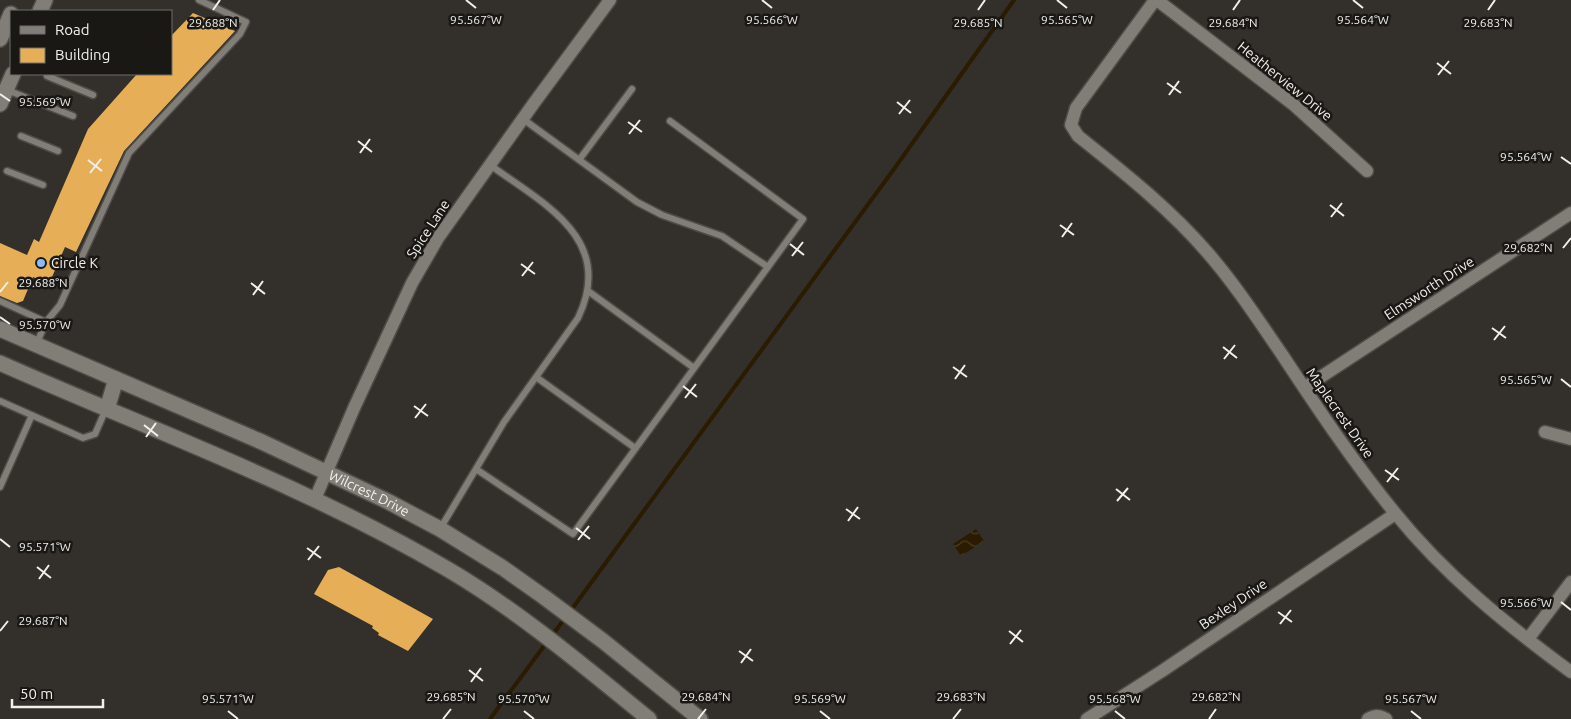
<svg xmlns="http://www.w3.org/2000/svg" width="1571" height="719" font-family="Ubuntu,sans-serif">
  <defs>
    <pattern id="water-waves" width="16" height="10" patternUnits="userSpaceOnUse" patternTransform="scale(1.25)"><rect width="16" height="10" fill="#2b1b00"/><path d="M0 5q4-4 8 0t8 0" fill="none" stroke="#4a3c26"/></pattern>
  </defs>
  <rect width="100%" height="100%" fill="#332f2a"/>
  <!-- water -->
  <path fill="url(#water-waves)" d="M976,529L984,541L961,556L953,544Z"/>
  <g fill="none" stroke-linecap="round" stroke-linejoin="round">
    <!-- stream -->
    <path stroke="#2b1b00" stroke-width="4" d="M569,613L894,169L1014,0
      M551,637L565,618
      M490,719L547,642"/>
  </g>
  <!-- building -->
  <path fill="#e6af57" d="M193,13L235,31L124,151L76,252L65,247L49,284L33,277L23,301L17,303L0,296V243L27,255L34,239L39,242L88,129L137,74H171V36Z
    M339,567L433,619L408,651L378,635L379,633L372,628L373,626L314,594L328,570Z"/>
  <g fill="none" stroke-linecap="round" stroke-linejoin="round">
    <defs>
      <path id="lane" d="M47,76L93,95
        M7,90L73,116
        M523,119L637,202L662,215L722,236L768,267
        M21,136L58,151
        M579,160L632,89
        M7,171L43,185
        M588,291L694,368
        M0,301L46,322
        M36,345L46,322L60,305L129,153L240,34L246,22L199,0
        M536,377L635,448
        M0,401L83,438L95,434L106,409
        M476,469L573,534L803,219L670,121
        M0,487L32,415
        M440,529L504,422L578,318C616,239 544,204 490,165"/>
      <path id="street" d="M1155,0L1076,108L1071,125L1078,136C1123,172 1169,208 1207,252C1235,284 1259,321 1283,356C1318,409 1354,463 1395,513C1445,575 1507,625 1571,672
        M1157,0L1294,105L1367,171
        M1304,388L1571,213
        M1545,432L1571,439
        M315,499L354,408L412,283L438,238L534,103L610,0
        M1528,639L1571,582
        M1087,719L1162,671L1395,514
        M1368,719C1375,715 1379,715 1386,719"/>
      <g id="secondary">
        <path d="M40,11L45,0"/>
        <path d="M0,39L11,14"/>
        <path d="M0,104L13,74"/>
        <path id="s1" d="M0,329L262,442L389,502L440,529L503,568L544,597L603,641L700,719"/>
        <path d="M0,363C151,430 306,486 449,570C520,612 585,667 649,719"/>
        <path d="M107,409L116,379"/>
      </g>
    </defs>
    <!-- lane casing -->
    <use href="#lane" stroke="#4f4b47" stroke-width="9"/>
    <!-- street casing -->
    <use href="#street" stroke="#4f4b47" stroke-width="15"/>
    <!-- secondary casing -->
    <use href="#secondary" stroke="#4f4b47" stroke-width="18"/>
    <!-- lane -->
    <use href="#lane" stroke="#817d77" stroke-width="6"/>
    <!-- street -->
    <use href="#street" stroke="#817d77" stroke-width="12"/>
    <!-- secondary -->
    <use href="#secondary" stroke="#817d77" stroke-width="15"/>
  </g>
  <!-- ticks -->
  <path fill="none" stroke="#f2f0ed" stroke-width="2" d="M466,0L476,8M762,0L772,8M1057,0L1067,8M1353,0L1363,8M213,10L220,0M978,10L985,0M1233,10L1240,0M1488,10L1495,0M1437,63L1451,74M1438,75L1449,61M1167,83L1181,93M0,94L10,101M1169,95L1179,81M897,102L911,113M899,114L910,100M628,122L642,132M629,134L640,120M358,141L372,152M360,153L370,139M1561,157L1571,164M88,160L102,171M90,173L101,159M1330,205L1344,216M1331,217L1342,203M1060,225L1074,235M1062,237L1072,223M790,244L804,255M1563,248L1571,238M792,256L803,242M521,264L535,274M522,276L533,262M251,283L265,294M0,292L8,282M253,295L263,281M0,317L10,324M1492,328L1506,338M1494,340L1505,326M1223,347L1237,358M1224,359L1235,345M953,367L967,377M955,379L965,365M1561,379L1571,387M683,386L697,397M685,398L696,384M414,406L428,416M415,418L426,404M144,425L158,436M146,437L156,423M1385,470L1399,480M1387,482L1398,468M1116,489L1130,500M1117,501L1128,488M846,509L860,519M848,521L858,507M576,528L590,539M0,539L10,547M578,540L589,526M307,548L321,558M308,560L319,546M37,567L51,578M39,579L49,565M1561,602L1571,610M1278,612L1292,622M1280,624L1291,610M0,631L8,621M1009,631L1023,642M1010,644L1021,630M739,651L753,661M741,663L751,649M469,670L483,681M471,682L481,668M228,711L238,719M524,711L534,719M820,711L830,719M1115,711L1125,719M1411,711L1421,719M443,719L451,709M698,719L706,709M953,719L961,709M1209,719L1216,709"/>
  <!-- markers -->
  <circle fill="#8bbafc" stroke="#191815" stroke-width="2" cx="41" cy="263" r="5"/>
  <g text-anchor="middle" stroke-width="5" stroke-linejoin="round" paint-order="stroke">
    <!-- street labels -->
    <g font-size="14" fill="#f2f0ed" stroke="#191815">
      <text transform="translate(1285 81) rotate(39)" y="5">Heatherview Drive</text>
      <text transform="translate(428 229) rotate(-57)" y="5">Spice Lane</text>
      <text transform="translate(1429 288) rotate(-33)" y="5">Elmsworth Drive</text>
      <text transform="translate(1340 413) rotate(55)" y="5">Maplecrest Drive</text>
      <text dy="5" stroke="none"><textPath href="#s1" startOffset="404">Wilcrest Drive</textPath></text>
      <text transform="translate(1233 604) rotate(-34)" y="5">Bexley Drive</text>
    </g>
    <!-- poi labels -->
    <g font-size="14" fill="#f2f0ed" stroke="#191815" text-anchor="start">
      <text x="51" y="268">Circle K</text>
    </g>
  </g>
  <g font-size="12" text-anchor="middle" fill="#f2f0ed" stroke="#191815" stroke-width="5" stroke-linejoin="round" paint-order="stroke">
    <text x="476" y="24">95.567°W</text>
    <text x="772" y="24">95.566°W</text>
    <text x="1067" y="24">95.565°W</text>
    <text x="1363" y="24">95.564°W</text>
    <text x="213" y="27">29.688°N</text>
    <text x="978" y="27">29.685°N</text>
    <text x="1233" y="27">29.684°N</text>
    <text x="1488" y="27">29.683°N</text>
    <text x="45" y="106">95.569°W</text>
    <text x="1526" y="161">95.564°W</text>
    <text x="1528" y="252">29.682°N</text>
    <text x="43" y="287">29.688°N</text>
    <text x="45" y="329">95.570°W</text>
    <text x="1526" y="384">95.565°W</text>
    <text x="45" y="551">95.571°W</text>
    <text x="1526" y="607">95.566°W</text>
    <text x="43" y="625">29.687°N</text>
    <text x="451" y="701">29.685°N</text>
    <text x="706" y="701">29.684°N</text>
    <text x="961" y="701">29.683°N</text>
    <text x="1216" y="701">29.682°N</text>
    <text x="228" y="703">95.571°W</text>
    <text x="524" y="703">95.570°W</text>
    <text x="820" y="703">95.569°W</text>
    <text x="1115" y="703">95.568°W</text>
    <text x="1411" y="703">95.567°W</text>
  </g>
  <!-- legend -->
  <rect x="10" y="10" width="162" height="65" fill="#191815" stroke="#706e6b"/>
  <rect x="20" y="26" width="25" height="8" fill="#817d77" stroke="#706e6b"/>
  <text x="55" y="35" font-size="15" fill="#f2f0ed">Road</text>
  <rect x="20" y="48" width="25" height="15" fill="#e6af57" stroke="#706e6b"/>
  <text x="55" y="60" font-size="15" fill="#f2f0ed">Building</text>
  <!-- scale -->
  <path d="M12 699v8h91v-8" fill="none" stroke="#f2f0ed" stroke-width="2.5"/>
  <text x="20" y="699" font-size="15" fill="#f2f0ed" stroke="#191815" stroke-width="4" paint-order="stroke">50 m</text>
</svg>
